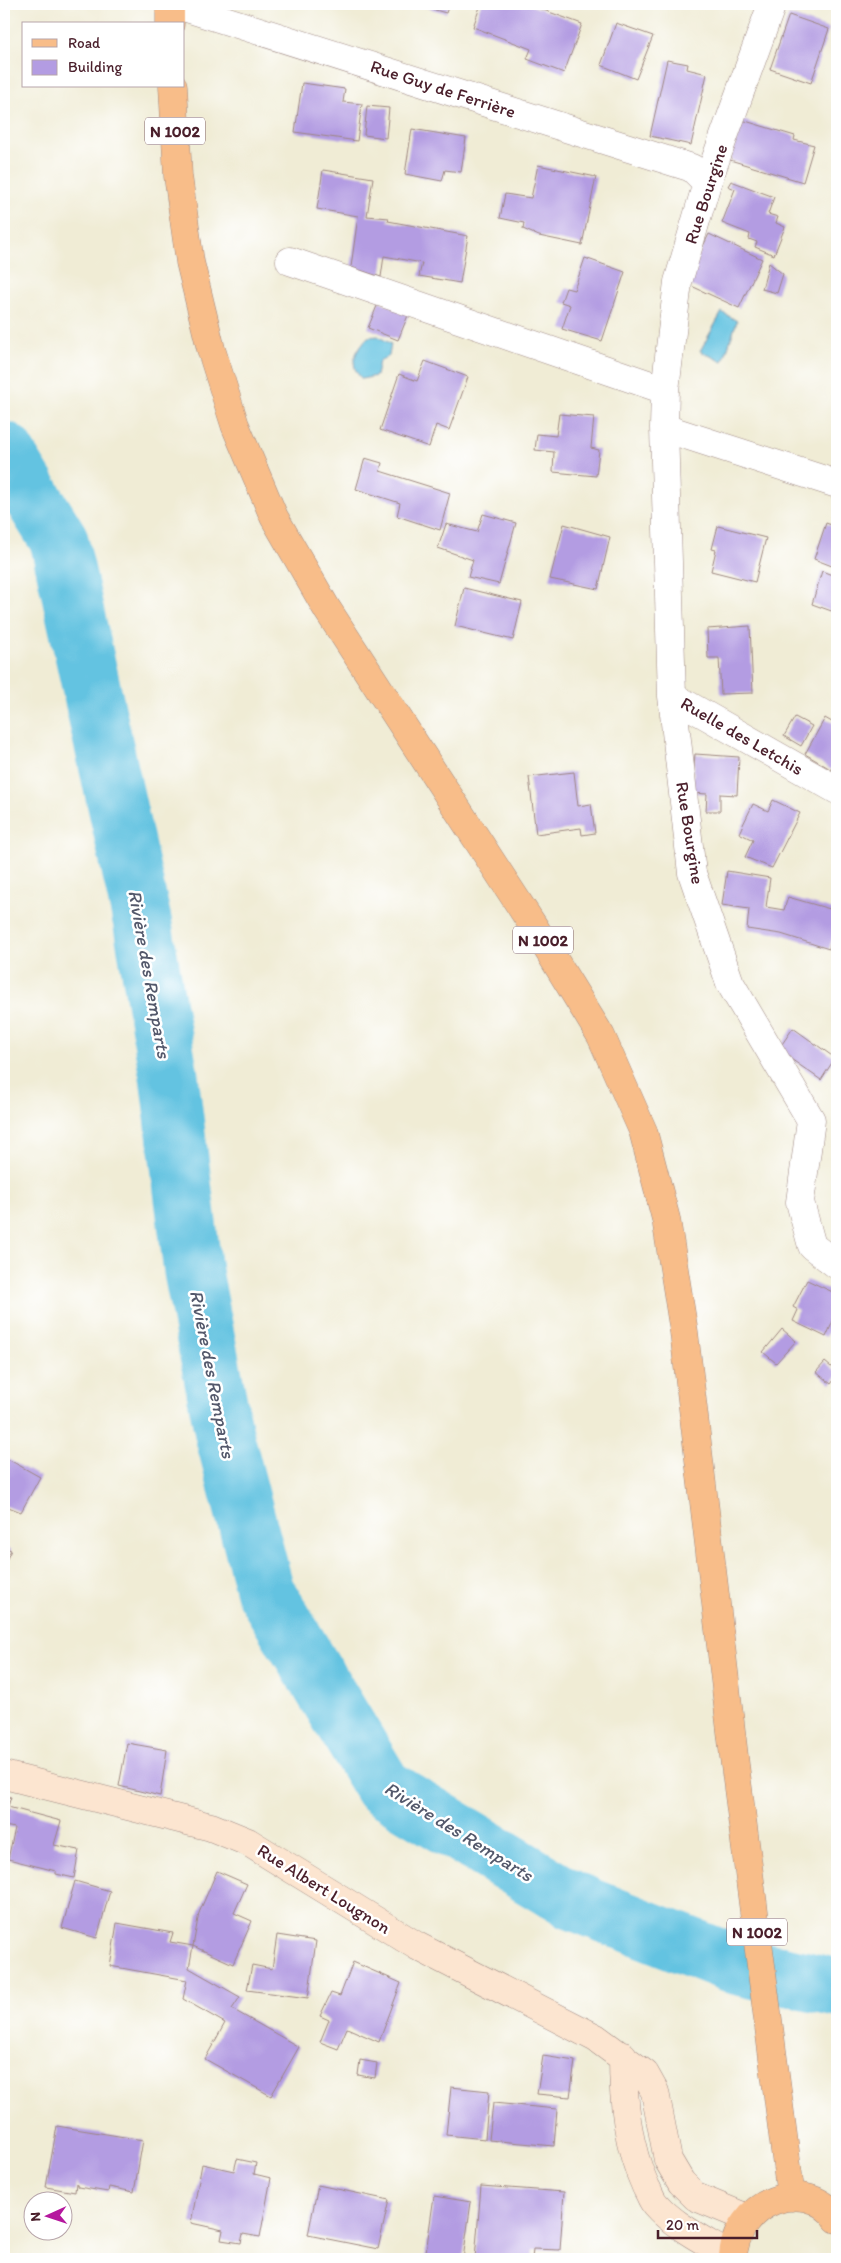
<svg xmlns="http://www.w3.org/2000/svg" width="841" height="2263" font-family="Itim,sans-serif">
  <rect width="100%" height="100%" fill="#fff"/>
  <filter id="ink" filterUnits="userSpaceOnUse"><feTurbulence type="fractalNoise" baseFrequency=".02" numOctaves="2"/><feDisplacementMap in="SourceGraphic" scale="10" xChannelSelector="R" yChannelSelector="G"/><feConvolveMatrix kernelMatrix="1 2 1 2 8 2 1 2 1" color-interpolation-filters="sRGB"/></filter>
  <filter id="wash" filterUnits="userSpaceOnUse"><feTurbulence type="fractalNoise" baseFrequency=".0096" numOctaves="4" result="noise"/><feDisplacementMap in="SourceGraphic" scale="20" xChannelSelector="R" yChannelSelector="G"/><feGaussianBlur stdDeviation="1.12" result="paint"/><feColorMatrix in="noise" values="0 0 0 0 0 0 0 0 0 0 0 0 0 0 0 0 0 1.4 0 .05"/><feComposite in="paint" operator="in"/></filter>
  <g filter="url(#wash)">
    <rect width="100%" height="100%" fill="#f0ecd5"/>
    <!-- water -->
    <path fill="#63c3e1" stroke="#567186" d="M722,312L737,321L723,362L700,351Z
      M378,336L391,344L389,356L379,361L376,376L362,379C348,365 355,351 368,337Z"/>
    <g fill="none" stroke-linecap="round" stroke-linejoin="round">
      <!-- river -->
      <path stroke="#63c3e1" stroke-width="59" d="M4,451L59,540L142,920L169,1076L193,1272L224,1434L265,1591L383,1787L571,1900L739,1966L837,1988"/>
    </g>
    <g id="blocks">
      <!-- building -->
      <path fill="#b39ce2" d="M414,4H449L446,13Z
        M481,4H527L582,24L564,73L527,59L531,49L473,27Z
        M789,15L829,29L811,83L770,69Z
        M616,23L653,36L636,79L601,65Z
        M667,60L688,64L687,69L707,74L691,145L650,136Z
        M302,83L345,89L343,102L362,104L357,141L295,132Z
        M367,106L389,108L386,138L364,135Z
        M742,120L795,136L794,140L814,145L803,182L730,160Z
        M412,129L466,138L461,172L445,170L442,181L405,174Z
        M538,165L596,177L582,245L539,236L523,229L524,223L500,218L505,194L531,198Z
        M323,170L373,178L367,216L389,218L388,221L468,236L460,283L419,276L422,263L384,256L381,277L351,267L358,216L317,209Z
        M731,181L774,197L768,214L778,217L776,223L785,227L774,255L755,247L757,242L749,239L750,234L722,223L735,189L728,186Z
        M709,234L762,259L739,308L685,283Z
        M585,258L625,272L602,341L562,329L570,305L561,302L566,288L574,290Z
        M769,263L783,274L777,293L762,289Z
        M379,301L409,313L398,340L368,328Z
        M425,361L468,377L449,430L436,425L429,447L380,430L399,374L417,381Z
        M559,414L594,417L591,448L599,450L596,476L553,472L554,452L535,450L537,434L556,436Z
        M365,458L382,463L380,471L450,493L440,530L397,516L400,503L356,489Z
        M483,514L516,523L499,584L468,577L473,560L438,548L446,524L477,532Z
        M826,523L837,527V568L814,559Z
        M564,524L610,537L598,589L550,579Z
        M718,526L766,538L755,582L711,571L716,550L712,549Z
        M822,571L837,577V613L812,604Z
        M464,588L522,602L513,640L455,626Z
        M750,626L753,693L721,694L719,658H708L707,629Z
        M795,717L812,726L801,746L784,736Z
        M825,718L837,725V761L832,770L805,754Z
        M695,754L739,757L737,795L720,794V811H706L707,794L692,793Z
        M574,772L578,806L591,804L595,833L582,835L581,828L536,834L529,777Z
        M773,800L800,813L772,868L745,857L753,840L739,833L753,804L768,811Z
        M727,871L770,878L766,907L784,910L788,897L837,911V923L829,949L781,934L747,929L749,909L722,905Z
        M793,1028L835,1058L821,1080L778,1050Z
        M807,1280L837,1294V1312L826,1337L793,1321L798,1310L793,1307Z
        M782,1329L796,1341L776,1363L763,1352Z
        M825,1362L837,1372V1376L831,1384L816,1372Z
        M4,1457L40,1477L21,1512L6,1506L4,1511Z
        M4,1547L11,1550L4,1565Z
        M127,1743L167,1750L160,1796L119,1786Z
        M4,1796L11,1797L4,1818Z
        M8,1807L61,1821L54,1845L79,1850L74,1878L56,1874V1871L8,1859L15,1828L4,1826Z
        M217,1871L247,1884L234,1913L252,1921L233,1964L193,1946L199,1913Z
        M75,1881L110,1891L97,1938L62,1928Z
        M117,1923L173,1933L170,1942L193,1946L189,1968L240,1997L232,2009L299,2047L271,2096L205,2059L225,2023L183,1999L187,1980L110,1966Z
        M277,1935L316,1941L308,1998L247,1990L252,1965L272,1969Z
        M353,1962L401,1983L379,2042L347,2028L338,2049L320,2042L329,2020L320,2016L331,1993L340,1996Z
        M543,2056L575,2061L570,2097L537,2094Z
        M360,2060L377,2063L375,2078L358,2075Z
        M451,2087L489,2091L485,2139L446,2135Z
        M493,2103L557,2109L554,2146L489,2140Z
        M57,2126L143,2140L134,2192L109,2187L108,2192L78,2187L76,2183L75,2192L46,2187Z
        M237,2159L256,2163L254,2174L271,2178L260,2237L243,2234L241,2243L221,2240L223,2230L191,2223L202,2164L234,2171Z
        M318,2185L389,2200L378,2249L308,2235Z
        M481,2186L564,2192L560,2250L533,2249L532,2259H475Z
        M434,2196L471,2202L463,2259H425Z"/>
    </g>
  </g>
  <g filter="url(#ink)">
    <use href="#blocks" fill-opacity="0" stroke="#9d8680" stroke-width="1"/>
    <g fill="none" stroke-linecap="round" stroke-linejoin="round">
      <defs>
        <path id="street" d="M174,4L692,168L707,183
          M772,4L707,183L678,282L665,390L664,428L672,696L692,873L730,983L811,1120L800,1202L812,1246L837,1265
          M290,261L665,390
          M664,428L837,484
          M672,696L837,790"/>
        <path id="secondary" d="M4,1775L211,1827L248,1842L417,1946L596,2038L645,2074L655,2092L668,2160L681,2182L696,2197L747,2218
          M623,2056C623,2100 627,2146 646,2187C649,2192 651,2199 655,2204C675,2227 707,2242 733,2258"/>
        <path id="primary" d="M170,4V24
          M173,86L178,176L190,262L211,349L235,425L274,517L327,609L536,930L601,1036L643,1131L666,1219L684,1332L735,1765L791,2197
          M733,2259C734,2203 805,2173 837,2219"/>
      </defs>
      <!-- street casing -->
      <use href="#street" stroke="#9d8680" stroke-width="29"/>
      <!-- secondary casing -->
      <use href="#secondary" stroke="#9d8680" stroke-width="29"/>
      <!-- primary casing -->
      <use href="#primary" stroke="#9d8680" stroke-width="29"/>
      <!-- street -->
      <use href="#street" stroke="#fff" stroke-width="28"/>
      <!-- secondary -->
      <use href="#secondary" stroke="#fce5d0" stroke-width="28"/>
      <!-- primary -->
      <use href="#primary" stroke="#f8bd89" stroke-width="28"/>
    </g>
  </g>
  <g text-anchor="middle" stroke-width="5" stroke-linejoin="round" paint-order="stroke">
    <!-- shield labels -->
    <g fill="#fff" stroke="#80626b" stroke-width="1">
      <rect x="145" y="117.5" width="60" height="27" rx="4"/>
      <rect x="513" y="926.5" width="60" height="27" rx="4"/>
      <rect x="727" y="1918.5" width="60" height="27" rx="4"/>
    </g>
    <g font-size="16" font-weight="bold" fill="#4a1f2b">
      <text x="175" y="137">N 1002</text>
      <text x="543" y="946">N 1002</text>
      <text x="757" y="1938">N 1002</text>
    </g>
    <!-- street labels -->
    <g font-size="18" fill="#4a1f2b" stroke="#fff">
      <text transform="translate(443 89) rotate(18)" y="6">Rue Guy de Ferrière</text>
      <text transform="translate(706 194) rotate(-72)" y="6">Rue Bourgine</text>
      <text transform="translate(742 736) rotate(30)" y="6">Ruelle des Letchis</text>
      <text transform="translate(690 833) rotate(81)" y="6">Rue Bourgine</text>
      <text transform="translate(324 1889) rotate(32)" y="6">Rue Albert Lougnon</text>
    </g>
    <!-- water labels -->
    <g font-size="19" font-style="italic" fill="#53586b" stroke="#fff">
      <text transform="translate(150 974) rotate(80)" y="7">Rivière des Remparts</text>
      <text transform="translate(213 1374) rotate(79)" y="7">Rivière des Remparts</text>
      <text transform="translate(459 1831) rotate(32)" y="7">Rivière des Remparts</text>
    </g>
  </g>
  <!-- margin -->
  <rect width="841" height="2263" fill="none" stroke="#fff" stroke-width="20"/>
  <!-- legend -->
  <rect x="22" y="22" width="162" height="65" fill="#ffffff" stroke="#b7a5aa"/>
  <rect x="32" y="39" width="25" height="8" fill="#f8bd89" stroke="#b7a5aa"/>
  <text x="68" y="48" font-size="15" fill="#4a1f2b">Road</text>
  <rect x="32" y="60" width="25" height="15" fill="#b39ce2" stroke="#b7a5aa"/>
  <text x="68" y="72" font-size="15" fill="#4a1f2b">Building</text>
  <!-- north arrow -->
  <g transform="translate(48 2216) rotate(267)"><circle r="24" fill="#ffffff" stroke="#b7a5aa"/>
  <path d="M0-4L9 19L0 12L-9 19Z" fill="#b5179e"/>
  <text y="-8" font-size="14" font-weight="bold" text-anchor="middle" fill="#4a1f2b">N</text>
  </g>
  <!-- scale -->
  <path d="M658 2230v8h99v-8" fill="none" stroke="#4a1f2b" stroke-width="2.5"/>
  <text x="666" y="2230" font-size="15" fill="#4a1f2b" stroke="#ffffff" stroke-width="4" paint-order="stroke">20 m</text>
</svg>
